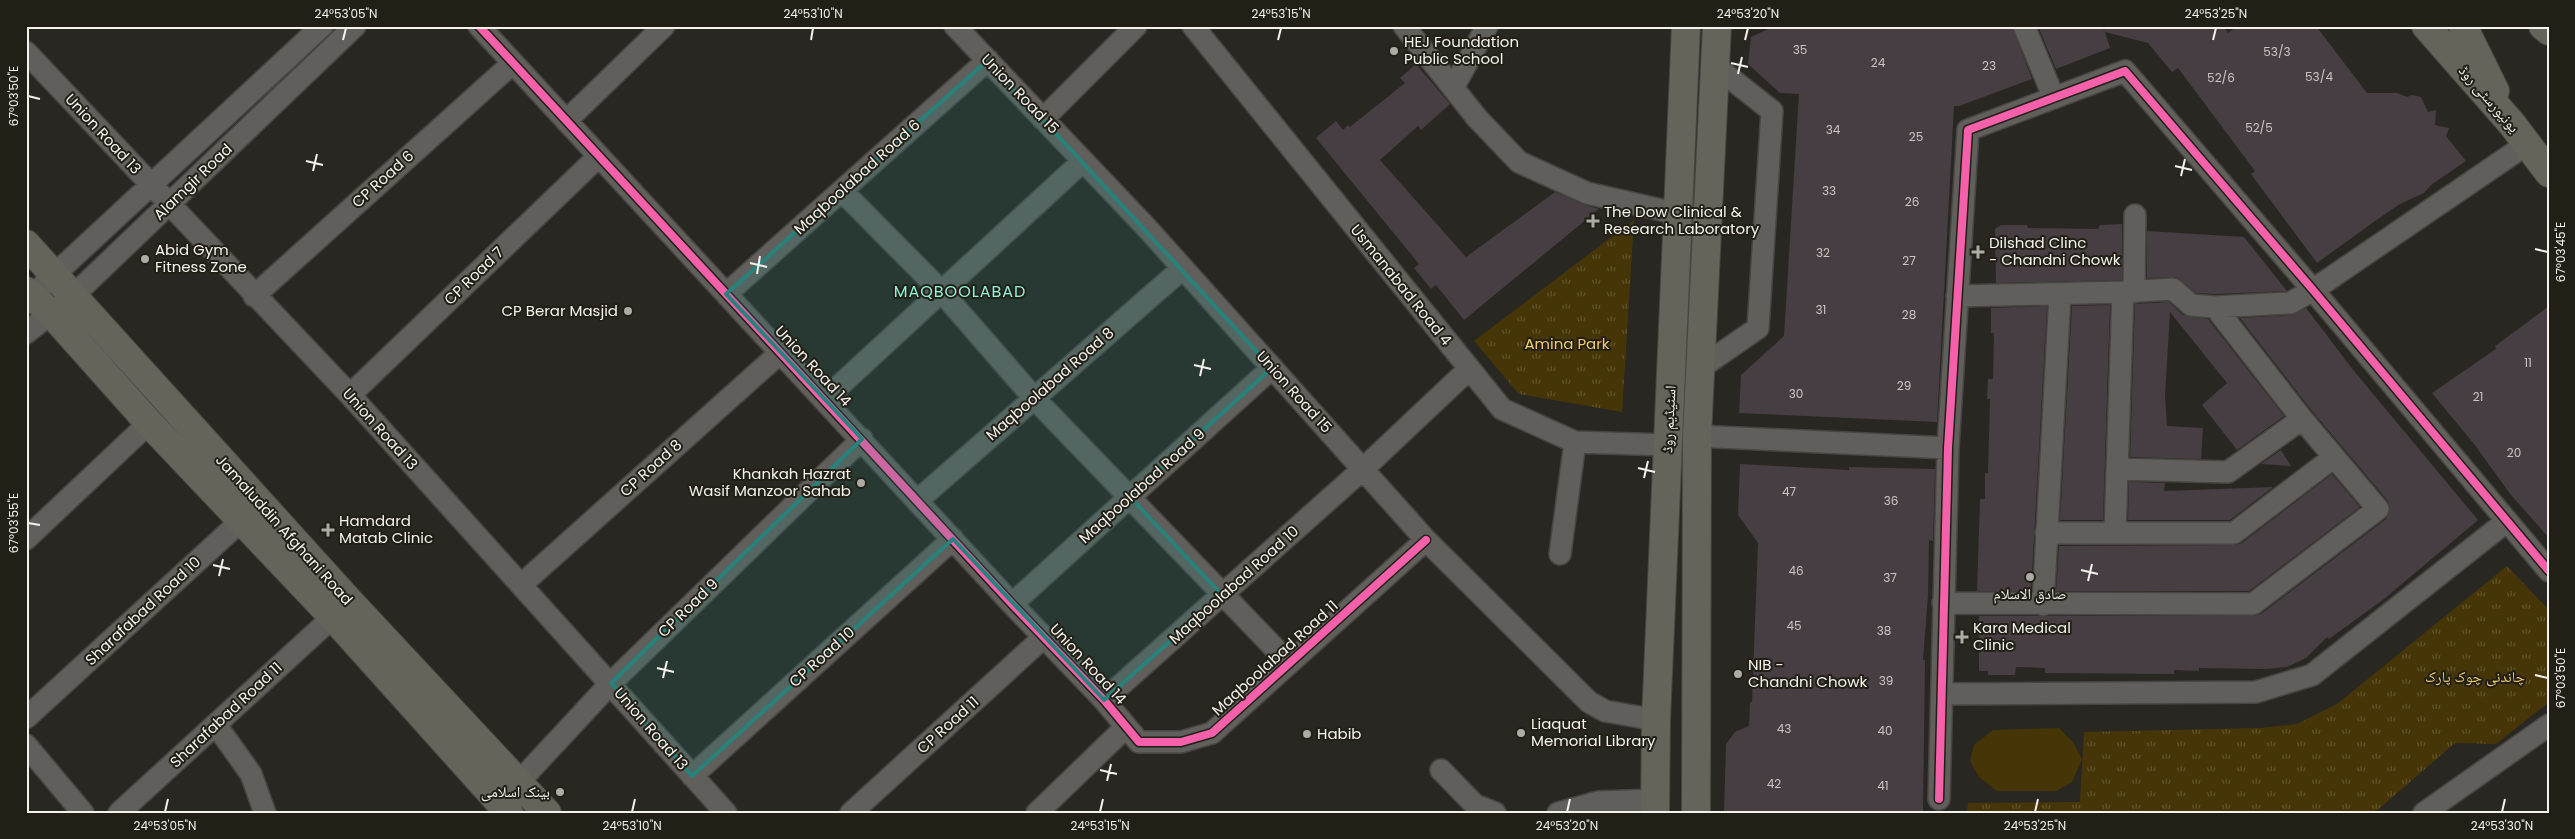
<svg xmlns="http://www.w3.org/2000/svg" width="2575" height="839" font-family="Poppins,'Noto Naskh Arabic',sans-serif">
  <defs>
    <pattern id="park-tufts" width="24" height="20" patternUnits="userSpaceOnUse" patternTransform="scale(1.25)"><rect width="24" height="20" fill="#463607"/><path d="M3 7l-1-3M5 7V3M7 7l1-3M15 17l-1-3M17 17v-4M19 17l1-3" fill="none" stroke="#61542b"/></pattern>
  </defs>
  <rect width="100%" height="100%" fill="#292722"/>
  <!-- park -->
  <path fill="url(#park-tufts)" d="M1634,220L1622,412L1519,394L1474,341Z
    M2507,566L2549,610V702L2496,744L2455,743L2374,813H1967L1968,803L2080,802L2084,732L2261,728L2297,724L2337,704Z"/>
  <!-- pitch -->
  <path fill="#463607" d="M2059,728L2073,742L2082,759L2072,782L2056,791H1997L1979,777L1970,761L1974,745L1993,730Z"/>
  <!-- building -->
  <path fill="#473e43" d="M1775,26H2012L2032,79L1959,106H1954L1937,422L1739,413L1741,375L1784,336L1799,94L1780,93L1748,64L1751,37Z
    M2038,26H2103L2104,31L2105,26H2223L2228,33L2237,26H2316L2367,93H2397L2407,97L2412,95L2421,97L2428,112L2436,110L2435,125L2449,128L2446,136L2466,161L2431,185L2424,193L2400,204L2375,221L2317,263L2251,174L2255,171L2178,68L2172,72L2148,43L2105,32L2110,48L2056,69Z
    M1416,64L1450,104L1421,130L1418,126L1380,160L1466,257L1555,192L1582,204L1599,209L1464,320L1436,285L1431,289L1414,268L1419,264L1316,138L1336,121L1343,130L1348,125L1350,127L1405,83L1400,78Z
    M2122,224V280L1996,283L1995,229L2001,225H2027L2028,228L2098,229L2100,225Z
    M2147,231L2244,237L2287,291L2215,294L2196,293L2177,277L2147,278Z
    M2169,302L2183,315L2208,319L2284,416L2237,450L2202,405L2227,383L2170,312L2165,395L2167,426L2203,428L2201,459L2130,457L2135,304Z
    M2110,305L2103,520H2060L2072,306Z
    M2047,306L2031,591H1977L1980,499H1985V473H1988L1990,399H1987L1988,379H1993L1994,333H1991V308Z
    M2549,306V538L2511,495L2474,444L2432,393L2496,349L2495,346Z
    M2306,308L2354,371L2478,520L2384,599L2329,639L2327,637L2306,658L2287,667L2266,669L2199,668V671L2174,670V674L2045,673V668L2016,667L2015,675H1988V671H1979V616H2254L2261,614L2386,519L2390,508L2388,501L2312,411L2240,318L2291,315Z
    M2281,450L2291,466L2261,464Z
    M1740,464L1849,470V467L1935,469L1933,541L1929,540L1928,595L1923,660H1925L1923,813L1724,812L1726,744L1735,732L1749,726L1750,702H1752L1758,543L1738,515Z
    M2332,474L2360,507L2249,591H2056L2059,546L2235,545L2242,543Z
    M2129,482L2165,483L2164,491L2273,487L2230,520H2128Z"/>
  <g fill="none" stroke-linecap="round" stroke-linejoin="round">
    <defs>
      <path id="minor" d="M479,26L1012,604L1104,700L1139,742H1181L1212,733L1426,540
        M955,26L1147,228L1426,540L1589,702L1605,711L1656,720
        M1193,26L1502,409L1575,442L1667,445
        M1404,26L1477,118L1519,162L1587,193L1679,214
        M2024,26L2054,98
        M26,52L350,395L726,813
        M1453,88L1487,26
        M1043,119L1136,26
        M566,121L664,26
        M842,191L941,291L1034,398L1289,663
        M2134,292L2135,215
        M726,294L988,60
        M254,296L513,63
        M1957,296L2123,292L2173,289L2191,305L2215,307L2290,303L2313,290L2527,144
        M26,301L322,26
        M26,333L74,295L355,26
        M1700,368L1758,328L1772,111L1715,66
        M350,395L599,156
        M825,399L1083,161
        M1697,436L1948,448
        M2118,469L2228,472L2302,419
        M918,500L1183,268
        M2046,533H2234L2334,457
        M2115,533L2123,292
        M26,539L149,423
        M1560,554L1575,442
        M521,585L781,352
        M1943,603L2253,604L2378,509L2302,419L2215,307
        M1012,604L1272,368
        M2043,605L2060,294
        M1942,694L2256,692L2312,675L2507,521
        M1104,700L1363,469L1468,370
        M26,718L253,510
        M216,725L251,774L265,813
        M26,745L83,813
        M1441,770L1475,805L1495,813
        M692,776L953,539
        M518,783L611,683L862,439
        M1939,799L1948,448L1968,130L2125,71L2313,290L2549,571
        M119,813L333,617
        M851,813L1044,637
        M1037,813L1126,727
        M1558,813L1598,802L1655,800
        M2424,813L2549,725"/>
      <path id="major" d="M2426,26L2512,124L2549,173
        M2463,26L2495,91
        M2543,26L2549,31
        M26,244L349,601L547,813
        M26,291L51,313L149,423L333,617L509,813
        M1655,813L1656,720L1686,26
        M1696,813L1697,436L1717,26"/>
    </defs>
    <!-- minor casing -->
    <use href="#minor" stroke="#474541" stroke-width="24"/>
    <!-- major casing -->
    <use href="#major" stroke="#474541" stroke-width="30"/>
    <!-- minor -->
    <use href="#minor" stroke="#605f5b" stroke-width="21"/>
    <!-- major -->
    <use href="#major" stroke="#66635b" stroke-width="28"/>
    <defs>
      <path id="cycleway" d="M479,26L1012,604L1104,700L1139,742H1181L1212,733L1426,540
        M1939,799L1948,448L1968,130L2125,71L2313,290L2549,571"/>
    </defs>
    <!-- cycleway casing -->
    <use href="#cycleway" stroke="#221f16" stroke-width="11"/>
    <!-- cycleway -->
    <use href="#cycleway" stroke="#f560ab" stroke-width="8"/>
  </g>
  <!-- marked area -->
  <path fill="#26827b" fill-opacity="0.2" stroke="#26827b" stroke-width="4" stroke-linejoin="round" d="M988,60L1272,368L1130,497L1222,595L1104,700L953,539L692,776L611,683L862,439L726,294Z"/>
  <!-- ticks -->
  <path fill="none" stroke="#f5f2ed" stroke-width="2" d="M343,40L346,28M811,40L813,28M1278,40L1281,28M1745,40L1748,28M2213,40L2216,28M1731,63L1748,67M1738,74L1742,57M28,96L40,99M306,161L323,165M2175,166L2192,170M313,171L317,154M2181,176L2185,159M2535,249L2548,252M750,263L767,267M757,274L760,256M1194,365L1211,369M1200,376L1204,359M1638,468L1655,472M1644,478L1648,461M28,523L40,525M213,565L230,569M2081,570L2098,574M219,576L223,559M2088,581L2092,564M657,668L674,672M2535,675L2548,678M663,678L667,661M1100,770L1117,774M1107,781L1111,764M165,812L168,799M632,812L635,799M1100,812L1103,799M1567,812L1570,799M2035,812L2038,799M2502,812L2505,799"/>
  <!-- markers -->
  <g fill="#aeaba6" stroke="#221f16" stroke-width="2">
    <circle cx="1394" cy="51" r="5"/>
    <path d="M1590.5 213.5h5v5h5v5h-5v5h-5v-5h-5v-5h5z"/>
    <path d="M1975.5 244.5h5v5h5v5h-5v5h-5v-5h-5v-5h5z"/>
    <circle cx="145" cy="259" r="5"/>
    <circle cx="628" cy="311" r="5"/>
    <circle cx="861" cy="483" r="5"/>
    <path d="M325.5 522.5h5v5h5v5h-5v5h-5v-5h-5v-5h5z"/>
    <circle cx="2030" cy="577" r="5"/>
    <path d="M1959.5 629.5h5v5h5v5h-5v5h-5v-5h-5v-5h5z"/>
    <circle cx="1738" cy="674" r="5"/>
    <circle cx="1521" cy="733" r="5"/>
    <circle cx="1307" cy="734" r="5"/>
    <circle cx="560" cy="792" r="5"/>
  </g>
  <g text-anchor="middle" stroke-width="4" stroke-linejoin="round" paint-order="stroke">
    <!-- number labels -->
    <g font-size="12" fill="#cac5c2">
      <text x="1800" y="54">35</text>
      <text x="2277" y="56">53/3</text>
      <text x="1878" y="67">24</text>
      <text x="1989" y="70">23</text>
      <text x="2319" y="81">53/4</text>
      <text x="2221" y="82">52/6</text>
      <text x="2259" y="132">52/5</text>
      <text x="1833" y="134">34</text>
      <text x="1916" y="141">25</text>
      <text x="1829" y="195">33</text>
      <text x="1912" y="206">26</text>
      <text x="1823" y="257">32</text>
      <text x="1909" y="265">27</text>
      <text x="1821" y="314">31</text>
      <text x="1909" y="319">28</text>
      <text x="2528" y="367">11</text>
      <text x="1904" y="390">29</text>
      <text x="1796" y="398">30</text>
      <text x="2478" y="401">21</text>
      <text x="2514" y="457">20</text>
      <text x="1789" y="496">47</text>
      <text x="1891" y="505">36</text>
      <text x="1796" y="575">46</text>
      <text x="1890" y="582">37</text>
      <text x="1794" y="630">45</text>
      <text x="1884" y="635">38</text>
      <text x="1886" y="685">39</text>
      <text x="1784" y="733">43</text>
      <text x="1885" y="735">40</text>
      <text x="1774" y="788">42</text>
      <text x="1883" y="790">41</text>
    </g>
    <!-- poi labels -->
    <g font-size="15" fill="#f5f2ed" stroke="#221f16" text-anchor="start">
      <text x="1404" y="47">HEJ Foundation<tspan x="1404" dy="17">Public School</tspan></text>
      <text x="1604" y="217">The Dow Clinical &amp;<tspan x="1604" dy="17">Research Laboratory</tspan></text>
      <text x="1989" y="248">Dilshad Clinc<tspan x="1989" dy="17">- Chandni Chowk</tspan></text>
      <text x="155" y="255">Abid Gym<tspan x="155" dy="17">Fitness Zone</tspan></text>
      <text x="618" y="316" text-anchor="end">CP Berar Masjid</text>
      <text x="851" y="479" text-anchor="end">Khankah Hazrat<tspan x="851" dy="17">Wasif Manzoor Sahab</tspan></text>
      <text x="339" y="526">Hamdard<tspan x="339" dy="17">Matab Clinic</tspan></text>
      <text x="2030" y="599" text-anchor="middle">صادق الاسلام</text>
      <text x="1973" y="633">Kara Medical<tspan x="1973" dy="17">Clinic</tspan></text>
      <text x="1748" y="670">NIB -<tspan x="1748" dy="17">Chandni Chowk</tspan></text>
      <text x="1531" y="729">Liaquat<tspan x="1531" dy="17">Memorial Library</tspan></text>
      <text x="1317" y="739">Habib</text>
      <text x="550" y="797" text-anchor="end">بینک اسلامی</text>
    </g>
    <!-- street labels -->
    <g font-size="15" fill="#f5f2ed" stroke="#221f16">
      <text transform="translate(1020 94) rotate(46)" y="5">Union Road 15</text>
      <text transform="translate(2489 99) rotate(49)" y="5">یونیورسٹی روڈ</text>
      <text transform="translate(103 134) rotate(47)" y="5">Union Road 13</text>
      <text transform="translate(857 177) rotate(-42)" y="5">Maqboolabad Road 6</text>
      <text transform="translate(383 179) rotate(-42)" y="5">CP Road 6</text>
      <text transform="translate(193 182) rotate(-44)" y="5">Alamgir Road</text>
      <text transform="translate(474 276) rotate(-44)" y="5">CP Road 7</text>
      <text transform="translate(1401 285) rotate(51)" y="5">Usmanabad Road 4</text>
      <text transform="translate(813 366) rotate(47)" y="5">Union Road 14</text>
      <text transform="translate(1050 384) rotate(-41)" y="5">Maqboolabad Road 8</text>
      <text transform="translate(1294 392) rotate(48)" y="5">Union Road 15</text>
      <text transform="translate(1669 419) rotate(-87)" y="5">اسٹیڈیم روڈ</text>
      <text transform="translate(380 429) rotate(48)" y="5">Union Road 13</text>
      <text transform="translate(651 468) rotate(-42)" y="5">CP Road 8</text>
      <text transform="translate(1142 486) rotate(-42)" y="5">Maqboolabad Road 9</text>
      <text transform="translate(284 530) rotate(48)" y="5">Jamaluddin Afghani Road</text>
      <text transform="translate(1234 585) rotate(-42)" y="5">Maqboolabad Road 10</text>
      <text transform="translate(688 608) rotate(-44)" y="5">CP Road 9</text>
      <text transform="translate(143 611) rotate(-43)" y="5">Sharafabad Road 10</text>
      <text transform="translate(822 657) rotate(-42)" y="5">CP Road 10</text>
      <text transform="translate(1275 658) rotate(-42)" y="5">Maqboolabad Road 11</text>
      <text transform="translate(1088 664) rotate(47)" y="5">Union Road 14</text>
      <text transform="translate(226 715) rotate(-43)" y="5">Sharafabad Road 11</text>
      <text transform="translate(948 725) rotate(-42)" y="5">CP Road 11</text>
      <text transform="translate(651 729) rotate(49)" y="5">Union Road 13</text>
    </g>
    <!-- park labels -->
    <g font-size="15" fill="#f1cb6c" stroke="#221f16">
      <text x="1567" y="349">Amina Park</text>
      <text x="2475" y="682">چاندنی چوک پارک</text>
    </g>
    <!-- neighbourhood labels -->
    <g font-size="16" letter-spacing="1" fill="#90f3dc" stroke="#221f16">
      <text x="960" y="297">MAQBOOLABAD</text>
    </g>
  </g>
  <!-- border -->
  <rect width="2575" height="839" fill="none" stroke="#221f16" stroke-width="55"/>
  <rect x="28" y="28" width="2520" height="784" fill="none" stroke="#f5f2ed" stroke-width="2"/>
  <g font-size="12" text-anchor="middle" fill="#f5f2ed">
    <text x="346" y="18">24°53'05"N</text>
    <text x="813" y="18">24°53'10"N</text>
    <text x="1281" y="18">24°53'15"N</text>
    <text x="1748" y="18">24°53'20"N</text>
    <text x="2216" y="18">24°53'25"N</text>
    <text transform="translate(14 96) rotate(-90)" y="4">67°03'50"E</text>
    <text transform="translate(2561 252) rotate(-90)" y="4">67°03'45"E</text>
    <text transform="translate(14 523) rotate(-90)" y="4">67°03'55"E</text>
    <text transform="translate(2561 678) rotate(-90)" y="4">67°03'50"E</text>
    <text x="165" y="830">24°53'05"N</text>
    <text x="632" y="830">24°53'10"N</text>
    <text x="1100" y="830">24°53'15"N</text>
    <text x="1567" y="830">24°53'20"N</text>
    <text x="2035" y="830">24°53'25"N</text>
    <text x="2502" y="830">24°53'30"N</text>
  </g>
</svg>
